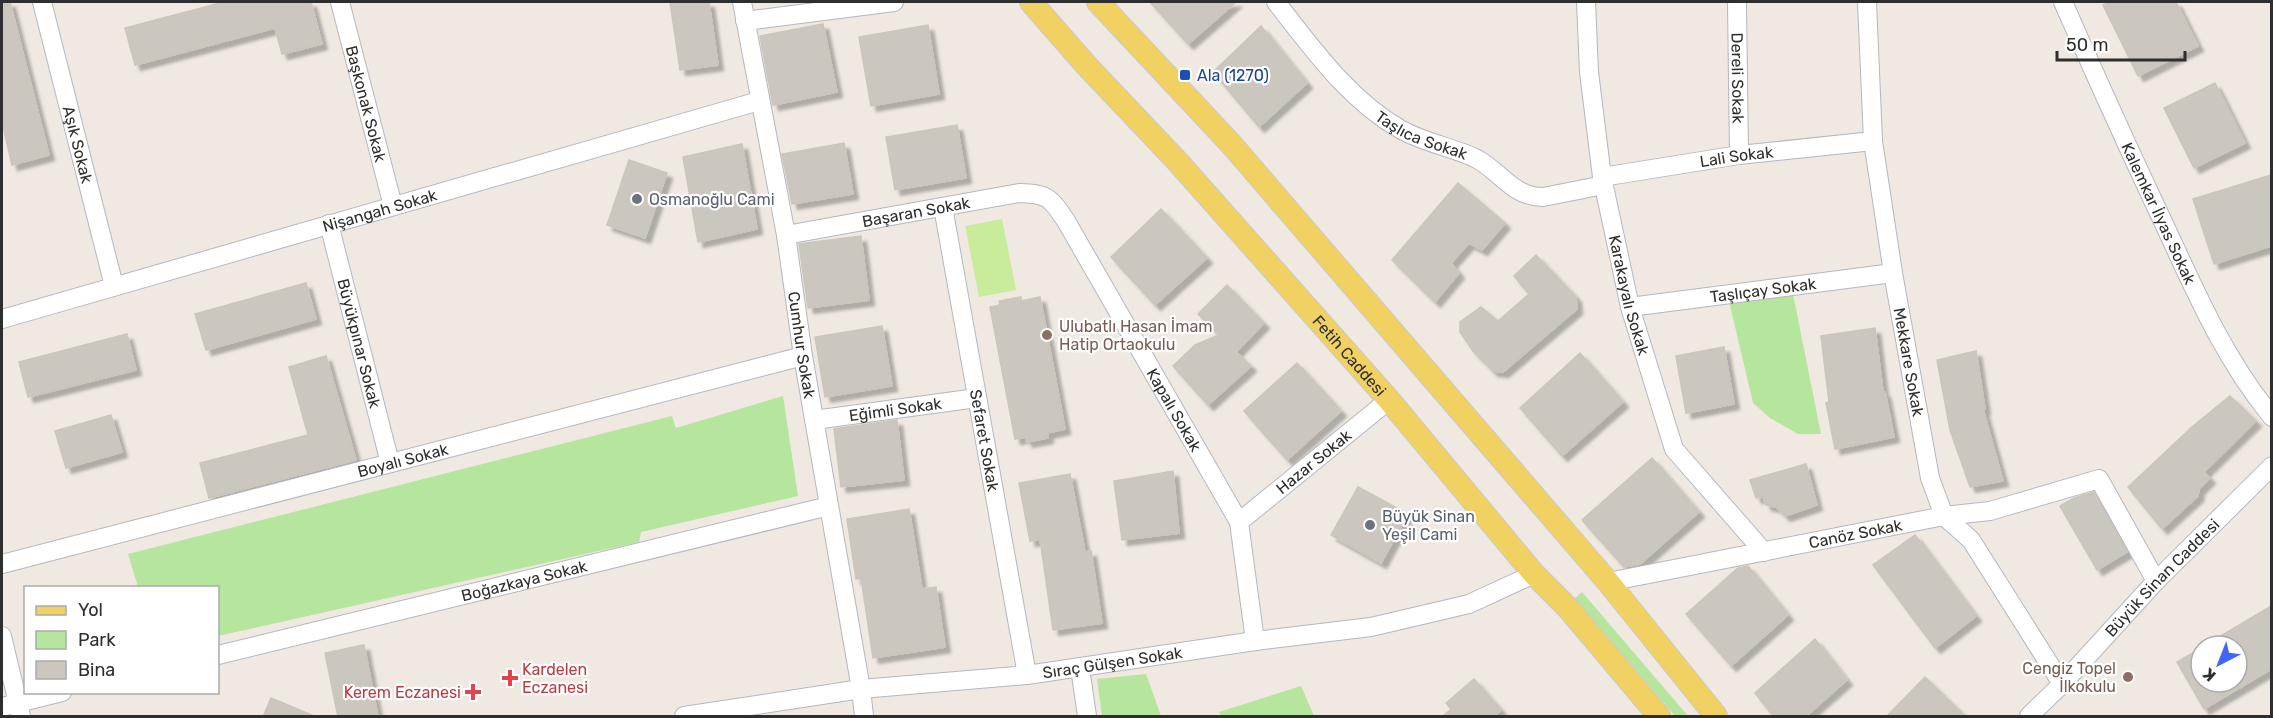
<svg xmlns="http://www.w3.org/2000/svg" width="2273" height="718" font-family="Rubik,sans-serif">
  <defs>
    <filter id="shadow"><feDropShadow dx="5.5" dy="5.5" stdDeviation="1.5" flood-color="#0004"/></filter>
  </defs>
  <rect width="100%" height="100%" fill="#efe9e1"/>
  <!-- green -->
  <path fill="#b6e59e" d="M1792,289L1821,434H1798L1770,418L1753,403L1729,301Z
    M783,396L798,496L641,532L639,542L218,636V588L138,587L128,554L672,416L676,428Z
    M1582,592L1688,716H1675L1575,598Z
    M1146,674L1161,716H1102L1097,679Z
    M1301,686L1314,716H1221L1219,712Z"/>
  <!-- pitch -->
  <path fill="#c9ec9a" d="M1002,219L1016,290L979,297L965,226Z"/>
  <!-- building -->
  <path fill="#cbc7bf" stroke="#cbc5ba" stroke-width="1.5" filter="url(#shadow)" d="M2,2H10L49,155L12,165L2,122Z
    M224,2H311L322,44L282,54L275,28L135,65L125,28Z
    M670,2H709L718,65L680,70Z
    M1150,2H1236L1188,44Z
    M2111,2H2176L2198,46L2138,76L2103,5Z
    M823,24L837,92L773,105L760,36Z
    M928,25L939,94L871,106L859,37Z
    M1261,26L1307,83L1259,127L1213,72Z
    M2215,83L2245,143L2194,168L2164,108Z
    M957,125L966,178L895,190L886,137Z
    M844,143L853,194L792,204L782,154Z
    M742,144L757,229L698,242L683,157Z
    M629,160L667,173L645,238L607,225Z
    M2271,175V246L2214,264L2193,199Z
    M1458,183L1505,223L1482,250L1469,243L1451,263L1459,273L1435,302L1392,260Z
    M1161,209L1207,258L1155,305L1111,257Z
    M861,236L869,300L808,308L799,244Z
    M1536,255L1576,297L1577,309L1503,372L1493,371L1473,351L1460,332V322L1481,307L1498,321L1529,294L1514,276Z
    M306,283L316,319L206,350L195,314Z
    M1227,285L1264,323L1236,352L1251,366L1208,405L1173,366L1195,345L1219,335L1198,314Z
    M1021,297V301L1040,297L1065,429L1047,433L1048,438L1027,442L1025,437L1015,439L990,307L1000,305L999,301Z
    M882,326L892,386L825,397L815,337Z
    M1875,328L1883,392H1885L1894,437L1835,449L1826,403L1829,402L1821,336Z
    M127,334L136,370L28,397L19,362Z
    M1724,347L1734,404L1686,413L1676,356Z
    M1976,351L1985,409H1983L2003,481L1970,487L1950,430L1937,360Z
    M1580,353L1623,402L1562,456L1520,408Z
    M326,356L356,460L209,498L200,463L308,435L289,367Z
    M1297,363L1341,411L1287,460L1244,411Z
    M2230,396L2256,421L2204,472L2210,478L2199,489L2198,496L2162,529L2128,487L2193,426Z
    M111,415L122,452L66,468L55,431Z
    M897,420L904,480L841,487L834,429Z
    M1652,458L1699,512L1640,564L1624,567L1582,520Z
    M1806,464L1817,505L1785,516L1776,507L1766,505L1763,497L1756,498L1750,480Z
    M1173,471L1179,533L1122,540L1114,481Z
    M1070,474L1085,552L1091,551L1102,623L1053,630L1040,539L1030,541L1019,483Z
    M1358,487L1408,514L1381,563L1331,535Z
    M2094,492L2127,552L2097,570L2060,506L2074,498Z
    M909,509L922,589L936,587L945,647L873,658L861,578L856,579L847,519Z
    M1915,535L1976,616L1935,648L1873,565Z
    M1748,566L1788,615L1731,666L1686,614L1738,568Z
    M2271,606V669L2204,709L2177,662L2201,648V682H2237V646H2204Z
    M1815,639L1847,680L1805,717H1774L1755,693Z
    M364,645L378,717H338L325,653Z
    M1925,677L1966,717H1886Z
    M1474,679L1501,710L1494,717H1442L1451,709L1446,703Z
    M271,698L314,716V717H263Z"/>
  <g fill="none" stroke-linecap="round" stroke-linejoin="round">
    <defs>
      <g id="minor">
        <path id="s1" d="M42,2L114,286"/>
        <path id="s2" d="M340,2L393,206"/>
        <path id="s3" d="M742,2L786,235L803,356L861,689L864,716"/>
        <path id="s4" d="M1276,2C1312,48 1348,99 1400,129C1424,143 1453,147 1477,159C1501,172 1513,197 1543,197L1604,185"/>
        <path id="s5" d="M1586,2L1589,72L1602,177L1630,307L1674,449L1764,552"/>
        <path id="s6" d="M1737,2L1739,155"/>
        <path id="s7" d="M1867,2L1873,141L1893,273L1930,478L1944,516L1971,540L2062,684"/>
        <path id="s8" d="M2063,2C2096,77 2130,152 2165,226C2197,295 2224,358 2272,417"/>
        <path d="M745,21L894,2"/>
        <path id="s9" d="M1602,177L1739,155L1873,141"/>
        <path id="s10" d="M943,207L1027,675"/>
        <path id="s11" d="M329,224L390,463"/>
        <path id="s12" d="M786,235L1019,193C1048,194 1050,197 1066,221L1239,522L1255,641"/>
        <path id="s13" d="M1630,307L1893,273"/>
        <path id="s14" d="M2,319L759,101"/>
        <path id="s15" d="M814,420L977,398"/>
        <path id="s16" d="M1239,522L1389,400"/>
        <path id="s17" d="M2,564L803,356"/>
        <path id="s18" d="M1608,582L1944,516L1990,511L2099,479L2156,581"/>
        <path d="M2,636L21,716"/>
        <path id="s19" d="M218,655L829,506"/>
        <path d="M1080,668L1087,716"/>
        <path d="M2,707L62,692"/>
        <path id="s20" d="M684,716L861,689L1027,675L1255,641L1371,627L1469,604L1534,574"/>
        <path id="s21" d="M2029,716L2062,684L2156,581L2272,466"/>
      </g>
      <g id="major">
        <path id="s22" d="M1031,2L1086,65L1177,161L1389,400L1534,574L1568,608L1659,716"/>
        <path d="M1098,2L1231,144L1608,582L1716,716"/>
      </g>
    </defs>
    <!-- minor casing -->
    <use href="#minor" stroke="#b4b7c1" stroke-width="20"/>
    <!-- major casing -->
    <use href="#major" stroke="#c9c9c9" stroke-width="24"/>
    <!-- minor -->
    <use href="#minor" stroke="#fff" stroke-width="18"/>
    <!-- major -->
    <use href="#major" stroke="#f2d163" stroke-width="22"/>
  </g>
  <!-- markers -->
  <rect fill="#1a4fb4" stroke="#fff" stroke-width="2" x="1179" y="69" width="12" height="12" rx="3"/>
  <g fill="#6b7280" stroke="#fff" stroke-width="2">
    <circle cx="637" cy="199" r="6"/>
    <circle cx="1370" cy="525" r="6"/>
  </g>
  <g fill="#8d6e63" stroke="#fff" stroke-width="2">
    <circle cx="1047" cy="335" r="6"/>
    <circle cx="2128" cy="677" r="6"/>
  </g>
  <g fill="#e0444e" stroke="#fff" stroke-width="2">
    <path d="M507 669h6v6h6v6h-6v6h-6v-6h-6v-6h6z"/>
    <path d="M470 683h6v6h6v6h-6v6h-6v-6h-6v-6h6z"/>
  </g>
  <g text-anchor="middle" stroke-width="4.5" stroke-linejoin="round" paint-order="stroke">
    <!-- transit labels -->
    <g font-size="16" fill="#164399" stroke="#fff" text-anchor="start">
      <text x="1197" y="81">Ala (1270)</text>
    </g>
    <!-- street labels -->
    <g font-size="16" fill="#2e2e2e" stroke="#fff">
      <text dy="6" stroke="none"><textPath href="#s6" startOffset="76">Dereli Sokak</textPath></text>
      <text dy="6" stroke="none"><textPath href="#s2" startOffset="105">Başkonak Sokak</textPath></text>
      <text dy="6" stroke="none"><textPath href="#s4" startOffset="201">Taşlıca Sokak</textPath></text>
      <text dy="6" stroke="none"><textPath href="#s1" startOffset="147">Aşık Sokak</textPath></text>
      <text dy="6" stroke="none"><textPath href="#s9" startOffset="136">Lali Sokak</textPath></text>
      <text dy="6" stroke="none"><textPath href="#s14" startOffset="393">Nişangah Sokak</textPath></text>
      <text dy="6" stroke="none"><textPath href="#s12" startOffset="132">Başaran Sokak</textPath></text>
      <text dy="6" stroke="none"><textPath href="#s8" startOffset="232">Kalemkar İlyas Sokak</textPath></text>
      <text dy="6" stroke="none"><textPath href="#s13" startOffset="134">Taşlıçay Sokak</textPath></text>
      <text dy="6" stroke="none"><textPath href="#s5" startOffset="297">Karakayalı Sokak</textPath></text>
      <text dy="6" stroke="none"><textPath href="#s11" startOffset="123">Büyükpınar Sokak</textPath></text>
      <text dy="6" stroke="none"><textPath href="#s3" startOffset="348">Cumhur Sokak</textPath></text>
      <text dy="6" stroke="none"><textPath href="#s22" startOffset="476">Fetih Caddesi</textPath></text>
      <text dy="6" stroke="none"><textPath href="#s7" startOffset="363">Mekkare Sokak</textPath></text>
      <text dy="6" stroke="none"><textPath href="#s15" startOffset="82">Eğimli Sokak</textPath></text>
      <text dy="6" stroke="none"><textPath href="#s12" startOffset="513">Kapalı Sokak</textPath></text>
      <text dy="6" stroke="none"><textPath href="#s10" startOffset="237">Sefaret Sokak</textPath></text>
      <text dy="6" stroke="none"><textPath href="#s17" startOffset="414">Boyalı Sokak</textPath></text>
      <text dy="6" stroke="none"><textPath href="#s16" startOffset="96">Hazar Sokak</textPath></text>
      <text dy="6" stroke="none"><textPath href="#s18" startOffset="252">Canöz Sokak</textPath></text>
      <text dy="6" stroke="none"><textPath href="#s21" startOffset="192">Büyük Sinan Caddesi</textPath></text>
      <text dy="6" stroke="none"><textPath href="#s19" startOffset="315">Boğazkaya Sokak</textPath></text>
      <text dy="6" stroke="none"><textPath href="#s20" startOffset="432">Sıraç Gülşen Sokak</textPath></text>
    </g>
    <!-- worship labels -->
    <g font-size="16" fill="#5b616d" stroke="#fff" text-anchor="start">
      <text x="649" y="205">Osmanoğlu Cami</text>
      <text x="1382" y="522">Büyük Sinan<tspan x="1382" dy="18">Yeşil Cami</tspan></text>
    </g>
    <!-- education labels -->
    <g font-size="16" fill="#785e54" stroke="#fff" text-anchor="start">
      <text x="1059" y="332">Ulubatlı Hasan İmam<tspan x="1059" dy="18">Hatip Ortaokulu</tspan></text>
      <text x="2116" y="674" text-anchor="end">Cengiz Topel<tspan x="2116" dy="18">İlkokulu</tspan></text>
    </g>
    <!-- health labels -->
    <g font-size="16" fill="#be3a42" stroke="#fff" text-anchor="start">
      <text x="522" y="675">Kardelen<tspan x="522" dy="18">Eczanesi</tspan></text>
      <text x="461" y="698" text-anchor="end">Kerem Eczanesi</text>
    </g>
  </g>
  <!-- border -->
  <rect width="2273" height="718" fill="none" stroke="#2e2e2e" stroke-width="6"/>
  <!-- legend -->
  <rect x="24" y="586" width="195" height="108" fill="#ffffff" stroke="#ababab" stroke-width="1.5"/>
  <rect x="36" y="606" width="30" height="9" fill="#f2d163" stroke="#ababab" stroke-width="1.5"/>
  <text x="78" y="616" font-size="18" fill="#2e2e2e">Yol</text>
  <rect x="36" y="631" width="30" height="18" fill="#b6e59e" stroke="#ababab" stroke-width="1.5"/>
  <text x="78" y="646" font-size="18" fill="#2e2e2e">Park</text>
  <rect x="36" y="661" width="30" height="18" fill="#cbc7bf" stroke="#ababab" stroke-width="1.5"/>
  <text x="78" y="676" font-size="18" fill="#2e2e2e">Bina</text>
  <!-- north arrow -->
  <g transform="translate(2219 664) rotate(222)"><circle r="28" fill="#ffffff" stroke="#ababab" stroke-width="1.5"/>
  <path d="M0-4.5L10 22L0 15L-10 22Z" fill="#4264fb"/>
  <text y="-9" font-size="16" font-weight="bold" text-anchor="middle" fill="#2e2e2e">K</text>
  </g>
  <!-- scale -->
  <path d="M2057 51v9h128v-9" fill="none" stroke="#2e2e2e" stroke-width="3"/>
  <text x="2066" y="51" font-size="18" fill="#2e2e2e" stroke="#ffffff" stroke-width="4.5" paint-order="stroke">50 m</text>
</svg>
